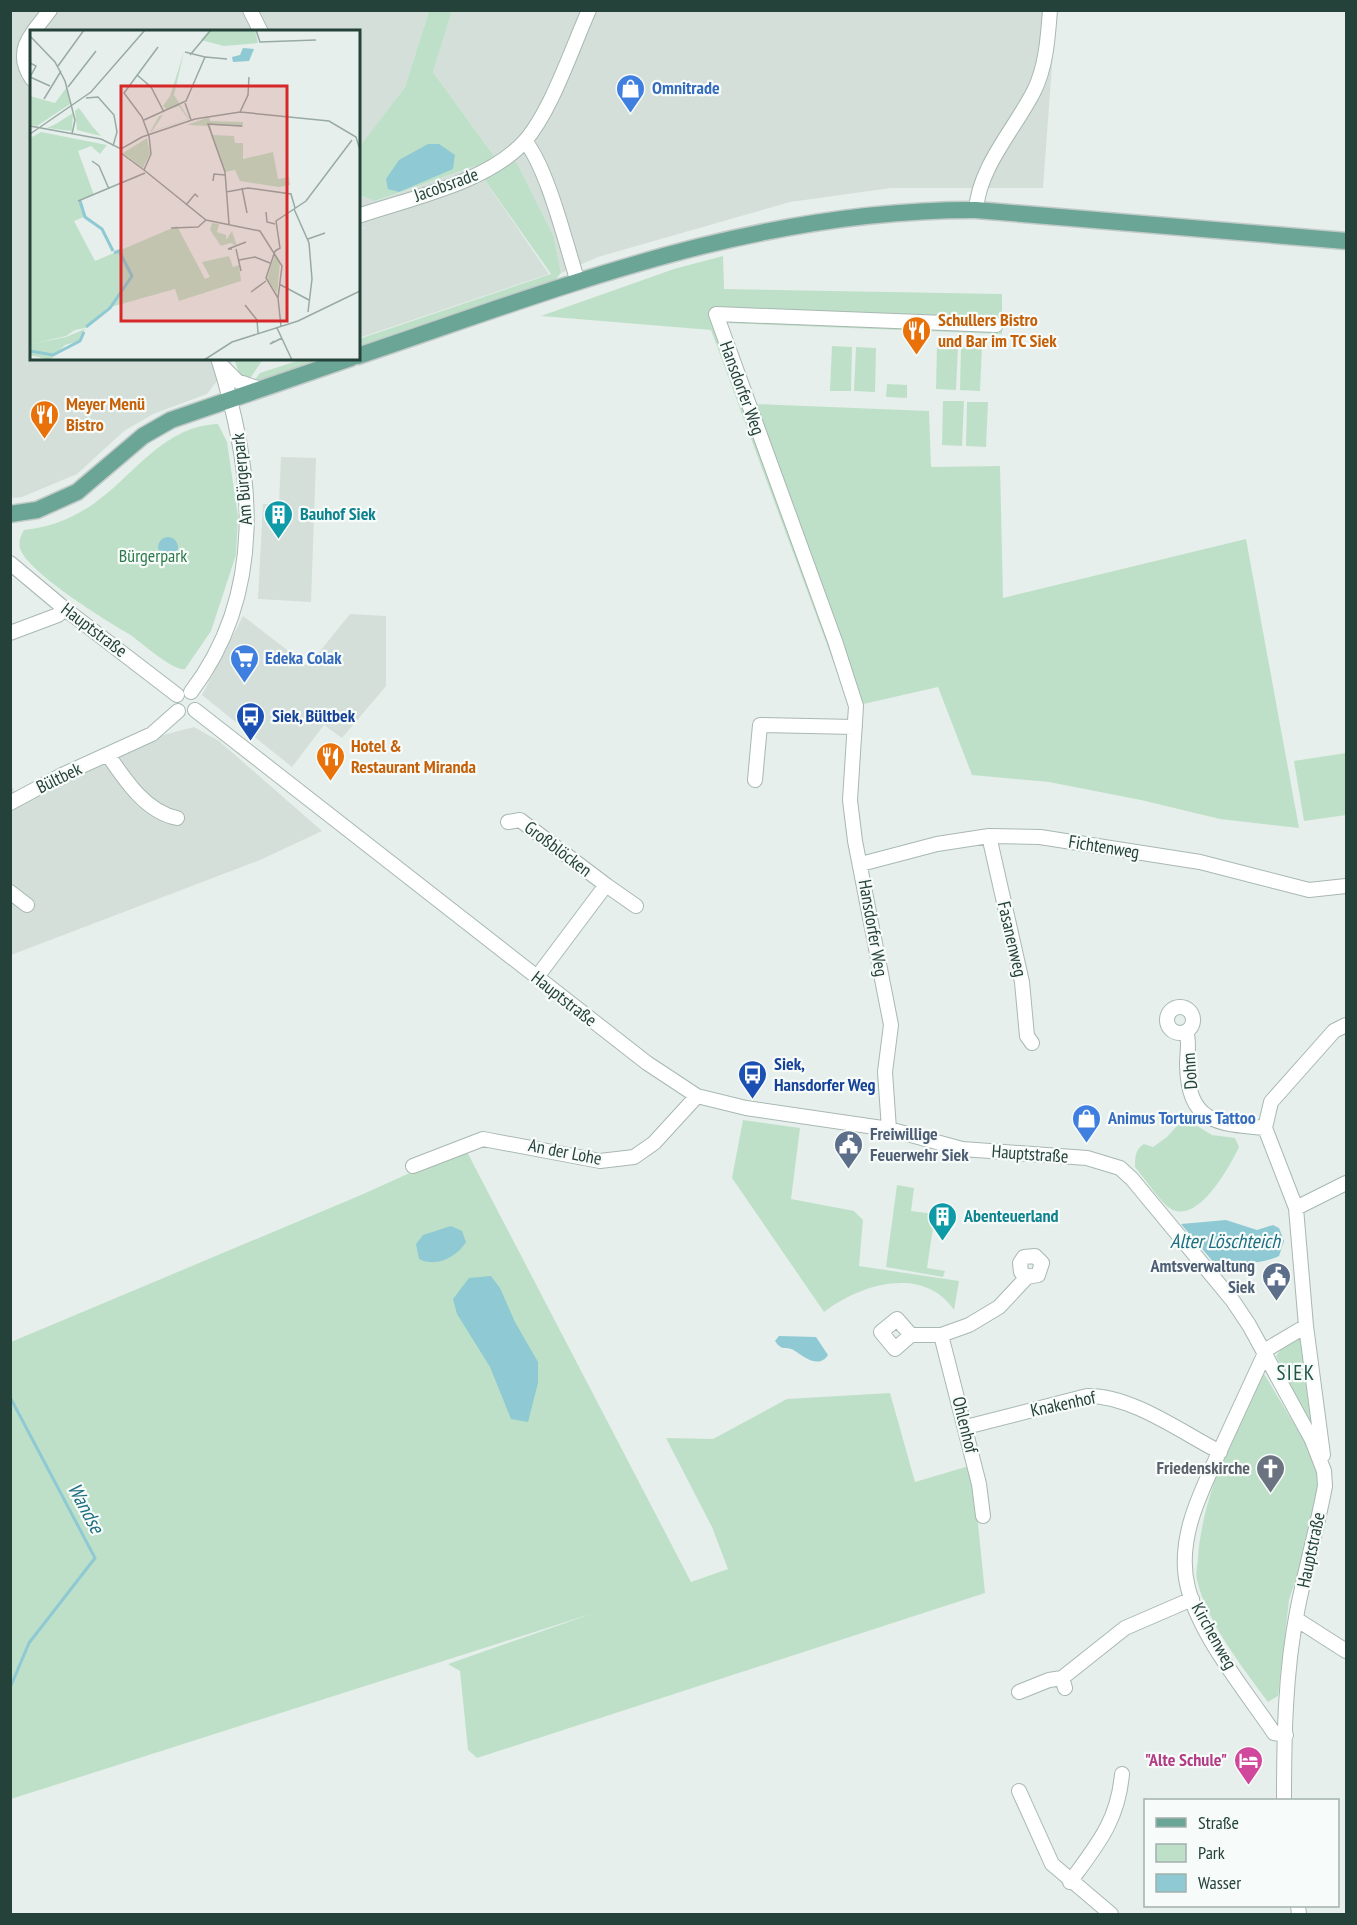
<svg xmlns="http://www.w3.org/2000/svg" width="1357" height="1925" font-family="'PT Sans Narrow',sans-serif">
  <rect width="100%" height="100%" fill="#e6efeb"/>
  <!-- built -->
  <path fill="#d4dfda" d="M11,11H429L405,87L359,149L358,32H32V358L234,359L207,394L153,414L124,431L77,474L22,497L11,498Z
    M452,11H1056L1043,188H891L790,202L598,257L561,273L554,237L516,161L504,169L433,72Z
    M475,166L549,274L359,338V230L368,226L359,229L358,195L376,201Z
    M281,457L316,458L311,602L258,599L263,504H279Z
    M350,614L386,616V686L342,738L324,725L292,767L202,695L243,616L308,666Z
    M194,727L219,741L322,831L260,860L11,955L10,782L18,799L152,738Z"/>
  <!-- green -->
  <path fill="#bfe0c8" d="M429,11H452L433,72L503,168L516,161L554,237L561,273L555,280L359,348V339L551,274L475,166L375,201L359,195L358,149L405,87Z
    M723,256L724,289L1002,294V334L726,323L753,404L929,411L931,467L1000,466L1003,598L1246,539L1299,828L1220,819L1141,800L1049,782L972,775L938,687L850,707L711,330L541,316L674,269Z
    M937,345L958,346L956,390L936,389Z
    M832,346L852,347L851,391H830Z
    M961,346H982L980,391L960,390Z
    M856,347L876,348L875,392L854,391Z
    M234,358L263,359L249,380L240,376Z
    M303,359H325L253,382L260,373Z
    M887,384L907,385V398L886,397Z
    M943,401H964L962,446L942,445Z
    M967,402H988L986,447L966,446Z
    M218,424L227,442L238,517L236,555L211,631L185,669C172,672 139,639 124,631C102,618 26,571 20,548C18,542 21,535 24,530C51,527 74,518 96,502C135,474 164,426 218,424Z
    M1346,753V815L1304,821L1294,761Z
    M1184,1118L1212,1135L1235,1138L1239,1147C1230,1166 1196,1229 1168,1207C1156,1196 1146,1180 1135,1167C1135,1158 1135,1149 1144,1144L1153,1147L1167,1137Z
    M743,1120L800,1128L791,1199L854,1211L863,1220L859,1266L959,1281L954,1310C923,1264 859,1285 824,1312L732,1178Z
    M465,1148L691,1582L728,1569L712,1527L666,1438L713,1439L787,1399L890,1393L915,1482L969,1466L974,1484L985,1593L477,1758L468,1750L460,1671L448,1664L594,1613L11,1799V1342L361,1195Z
    M897,1185L914,1188L911,1211L935,1214L927,1268L945,1271L943,1277L886,1267Z
    M1302,1337L1314,1436L1276,1356L1285,1344Z
    M1263,1372L1306,1444L1322,1484L1306,1548L1289,1600L1278,1696L1268,1702C1243,1668 1206,1621 1197,1580C1195,1573 1198,1564 1198,1557C1203,1492 1235,1430 1263,1372Z"/>
  <!-- water -->
  <path fill="#8ec9d4" d="M428,144H439L455,155L453,169L399,192L388,189L386,179L399,160Z
    M158 547a10 10 0 1 1 20 0a10 10 0 1 1-20 0Z
    M1226,1220L1257,1230L1273,1225L1279,1228L1284,1241L1279,1256C1258,1266 1238,1262 1215,1264L1181,1224Z
    M451,1226L462,1231L466,1242C457,1257 436,1268 419,1259L416,1244L423,1235Z
    M491,1276L500,1288L515,1322L538,1362V1383L528,1422L511,1419L490,1367L457,1314L453,1299L469,1278Z
    M779,1336L816,1337L828,1355C819,1369 804,1357 795,1351C787,1345 783,1353 775,1341Z"/>
  <g fill="none" stroke-linecap="round" stroke-linejoin="round">
    <!-- stream -->
    <path stroke="#8ec9d4" stroke-width="3" d="M10,1397L95,1558L29,1643L10,1688"/>
    <defs>
      <path id="minor" d="M250,10L261,32
        M33,32L50,10
        M32,34C21,49 21,63 32,79
        M525,141C548,169 566,245 578,282
        M976,210C979,167 1014,130 1034,91C1046,67 1048,37 1050,10
        M358,216C411,198 486,183 524,142C551,112 572,48 589,10
        M222,366L237,381L260,389
        M10,563L65,609L177,695
        M10,633L58,615L65,609
        M191,692C267,592 254,471 218,358
        M195,710L647,1063L697,1096L746,1108L889,1129L962,1149L1087,1158L1120,1168L1132,1179L1233,1301L1249,1325L1312,1440L1324,1471L1325,1486C1317,1529 1305,1570 1297,1612C1285,1673 1284,1738 1284,1800
        M108,755C125,780 146,812 177,818
        M755,780L760,725L855,727
        M10,803L62,775L152,734L178,711
        M508,822L520,820L606,885
        M989,836L1022,982L1027,1036L1032,1043
        M861,864L937,844L989,836L1040,837L1200,862L1309,890L1346,886
        M10,892L27,905
        M537,977L606,885L636,906
        M1167 1020a13 13 0 1 1 26 0a13 13 0 1 1-26 0Z
        M1186,1032C1190,1041 1187,1054 1187,1064C1188,1122 1215,1124 1265,1128
        M889,1129L885,1072L891,1025L855,841L850,800L856,706L835,641L716,314L996,325
        M413,1166L483,1139L600,1161L634,1157L654,1143L697,1096
        M1296,1208L1346,1183
        M1306,1326L1323,1455
        M911,1335L895,1349L881,1332L897,1319L911,1335H941L969,1325L999,1307L1027,1277L1038,1275L1042,1263L1035,1256L1024,1257L1020,1263L1021,1272L1027,1277
        M941,1335L979,1484L983,1516
        M1264,1351L1306,1326L1296,1208L1265,1128L1271,1102L1334,1031L1346,1025
        M1265,1353C1251,1383 1237,1414 1223,1444C1203,1488 1175,1538 1188,1588C1201,1638 1245,1690 1274,1733L1286,1735
        M966,1427L1087,1396C1131,1395 1181,1432 1220,1452
        M1296,1619L1346,1651
        M1065,1688L1062,1678L1125,1628L1192,1599
        M1019,1692L1049,1680L1062,1678
        M1019,1791L1052,1864L1111,1914
        M1070,1882C1097,1845 1118,1821 1122,1774
        M1298,1906L1299,1914"/>
      <path id="major" d="M358,356C563,287 756,209 976,210L1346,241
        M10,514L37,510L77,492L143,436L171,420L351,358"/>
    </defs>
    <!-- minor casing -->
    <use href="#minor" stroke="#a8b8b2" stroke-width="16"/>
    <!-- major casing -->
    <use href="#major" stroke="#c2cac8" stroke-width="19"/>
    <!-- minor -->
    <use href="#minor" stroke="#fff" stroke-width="14"/>
    <!-- major -->
    <use href="#major" stroke="#6aa596" stroke-width="16"/>
  </g>
  <!-- icons -->
  <defs>
    <symbol id="shop-pin" viewBox="-11 -11 22 30"><path d="M0 17L-7.5 6A9.5 9.5 0 1 1 7.5 6Z" fill="#3f7fe0" stroke="#f7fbf9"/><path d="M-5-2.5h2.3a2.7 3.5 0 0 1 5.4 0H5L5.5 6h-11ZM-1.5-2.5h3a1.5 2.3 0 0 0-3 0Z" fill="#fff"/></symbol>
    <symbol id="restaurant-pin" viewBox="-11 -11 22 30"><path d="M0 17L-7.5 6A9.5 9.5 0 1 1 7.5 6Z" fill="#e8710a" stroke="#f7fbf9"/><path d="M-5-6h1v4h1v-4h1v4h1v-4h1v5L-1.5 .5V6h-2V.5L-5-1ZM5-6V6H3V1.5H1.5Q1.5-4 5-6Z" fill="#fff"/></symbol>
    <symbol id="building-pin" viewBox="-11 -11 22 30"><path d="M0 17L-7.5 6A9.5 9.5 0 1 1 7.5 6Z" fill="#0f9aa8" stroke="#f7fbf9"/><path d="M-4-6H4V6H1V3H-1V6H-4ZM-2.5-4.3h1.7v1.8h-1.7ZM.8-4.3h1.7v1.8H.8ZM-2.5-1h1.7V.8h-1.7ZM.8-1h1.7V.8H.8Z" fill="#fff"/></symbol>
    <symbol id="supermarket-pin" viewBox="-11 -11 22 30"><path d="M0 17L-7.5 6A9.5 9.5 0 1 1 7.5 6Z" fill="#3f7fe0" stroke="#f7fbf9"/><path d="M-6-5.5h2.5l.6 2H6L4.5 2H-2.5L-4.4-4H-6ZM-1.5 3.2a1.3 1.3 0 1 0 .1 0ZM3 3.2a1.3 1.3 0 1 0 .1 0Z" fill="#fff"/></symbol>
    <symbol id="bus-pin" viewBox="-11 -11 22 30"><path d="M0 17L-7.5 6A9.5 9.5 0 1 1 7.5 6Z" fill="#1a4fb4" stroke="#f7fbf9"/><path d="M-5-6H5V4H4V6H2V4H-2V6H-4V4H-5ZM-3.5-4V0h7V-4ZM-3.5 1.2v1.5H-2V1.2ZM2 1.2v1.5H3.5V1.2Z" fill="#fff"/></symbol>
    <symbol id="civic-pin" viewBox="-11 -11 22 30"><path d="M0 17L-7.5 6A9.5 9.5 0 1 1 7.5 6Z" fill="#5c6f8a" stroke="#f7fbf9"/><path d="M-.6-6.5H3V-4.5H.6V-3L4-1V1h2V6H-6V1h2V-1L-.6-3ZM-1.2 2.5V6h2.4V2.5Z" fill="#fff"/></symbol>
    <symbol id="church-pin" viewBox="-11 -11 22 30"><path d="M0 17L-7.5 6A9.5 9.5 0 1 1 7.5 6Z" fill="#6b7280" stroke="#f7fbf9"/><path d="M-1.2-6h2.4v3.5h3.3v2.4h-3.3V6h-2.4V-.1h-3.3v-2.4h3.3Z" fill="#fff"/></symbol>
    <symbol id="hotel-pin" viewBox="-11 -11 22 30"><path d="M0 17L-7.5 6A9.5 9.5 0 1 1 7.5 6Z" fill="#d1479c" stroke="#f7fbf9"/><path d="M-6-4.5h1.5V1H6V5H4.5V3h-9V5H-6ZM-4 0a1.8 1.8 0 1 1 3.6 0ZM.5 0V-2.5h3Q6-2.5 6 0Z" fill="#fff"/></symbol>
  </defs>
  <g fill-rule="evenodd">
    <use href="#shop-pin" x="614" y="72" width="33" height="45"/>
    <use href="#restaurant-pin" x="900" y="314" width="33" height="45"/>
    <use href="#restaurant-pin" x="28" y="398" width="33" height="45"/>
    <use href="#building-pin" x="262" y="498" width="33" height="45"/>
    <use href="#supermarket-pin" x="228" y="642" width="33" height="45"/>
    <use href="#bus-pin" x="234" y="700" width="33" height="45"/>
    <use href="#restaurant-pin" x="314" y="740" width="33" height="45"/>
    <use href="#bus-pin" x="736" y="1058" width="33" height="45"/>
    <use href="#shop-pin" x="1070" y="1102" width="33" height="45"/>
    <use href="#civic-pin" x="832" y="1128" width="33" height="45"/>
    <use href="#building-pin" x="926" y="1200" width="33" height="45"/>
    <use href="#civic-pin" x="1260" y="1260" width="33" height="45"/>
    <use href="#church-pin" x="1254" y="1452" width="33" height="45"/>
    <use href="#hotel-pin" x="1232" y="1744" width="33" height="45"/>
  </g>
  <g text-anchor="middle" stroke-width="4.5" stroke-linejoin="round" paint-order="stroke">
    <!-- shop labels -->
    <g font-size="18" font-weight="bold" fill="#366cbe" stroke="#f7fbf9" text-anchor="start">
      <text x="652" y="94">Omnitrade</text>
      <text x="265" y="664">Edeka Colak</text>
      <text x="1108" y="1124">Animus Torturus Tattoo</text>
    </g>
    <!-- street labels -->
    <g font-size="18" fill="#24423a" stroke="#f7fbf9">
      <text transform="translate(446 185) rotate(-20)" y="6">Jacobsrade</text>
      <text transform="translate(742 388) rotate(70)" y="6">Hansdorfer Weg</text>
      <text transform="translate(242 479) rotate(-95)" y="6">Am Bürgerpark</text>
      <text transform="translate(94 630) rotate(37)" y="6">Hauptstraße</text>
      <text transform="translate(59 778) rotate(-26)" y="6">Bültbek</text>
      <text transform="translate(1104 847) rotate(9)" y="6">Fichtenweg</text>
      <text transform="translate(558 849) rotate(37)" y="6">Großblöcken</text>
      <text transform="translate(873 928) rotate(80)" y="6">Hansdorfer Weg</text>
      <text transform="translate(1012 939) rotate(77)" y="6">Fasanenweg</text>
      <text transform="translate(564 999) rotate(38)" y="6">Hauptstraße</text>
      <text transform="translate(1190 1071) rotate(-94)" y="6">Dohm</text>
      <text transform="translate(565 1152) rotate(11)" y="6">An der Lohe</text>
      <text transform="translate(1030 1154) rotate(4)" y="6">Hauptstraße</text>
      <text transform="translate(1063 1404) rotate(-12)" y="6">Knakenhof</text>
      <text transform="translate(965 1425) rotate(76)" y="6">Ohlenhof</text>
      <text transform="translate(1311 1550) rotate(-78)" y="6">Hauptstraße</text>
      <text transform="translate(1214 1636) rotate(61)" y="6">Kirchenweg</text>
    </g>
    <!-- food labels -->
    <g font-size="18" font-weight="bold" fill="#c56008" stroke="#f7fbf9" text-anchor="start">
      <text x="938" y="326">Schullers Bistro<tspan x="938" dy="21">und Bar im TC Siek</tspan></text>
      <text x="66" y="410">Meyer Menü<tspan x="66" dy="21">Bistro</tspan></text>
      <text x="351" y="752">Hotel &amp;<tspan x="351" dy="21">Restaurant Miranda</tspan></text>
    </g>
    <!-- culture labels -->
    <g font-size="18" font-weight="bold" fill="#0d838f" stroke="#f7fbf9" text-anchor="start">
      <text x="300" y="520">Bauhof Siek</text>
      <text x="964" y="1222">Abenteuerland</text>
    </g>
    <!-- park labels -->
    <g font-size="18" fill="#2d7a4b" stroke="#f7fbf9">
      <text x="153" y="562">Bürgerpark</text>
    </g>
    <!-- transit labels -->
    <g font-size="18" font-weight="bold" fill="#164399" stroke="#f7fbf9" text-anchor="start">
      <text x="272" y="722">Siek, Bültbek</text>
      <text x="774" y="1070">Siek,<tspan x="774" dy="21">Hansdorfer Weg</tspan></text>
    </g>
    <!-- service labels -->
    <g font-size="18" font-weight="bold" fill="#4e5e75" stroke="#f7fbf9" text-anchor="start">
      <text x="870" y="1140">Freiwillige<tspan x="870" dy="21">Feuerwehr Siek</tspan></text>
      <text x="1255" y="1272" text-anchor="end">Amtsverwaltung<tspan x="1255" dy="21">Siek</tspan></text>
    </g>
    <!-- worship labels -->
    <g font-size="18" font-weight="bold" fill="#5b616d" stroke="#f7fbf9" text-anchor="end">
      <text x="1250" y="1474">Friedenskirche</text>
    </g>
    <!-- hotel labels -->
    <g font-size="18" font-weight="bold" fill="#b23c85" stroke="#f7fbf9" text-anchor="end">
      <text x="1227" y="1766">"Alte Schule"</text>
    </g>
    <!-- water labels -->
    <g font-size="20" font-style="italic" fill="#1c6f80" stroke="#f7fbf9">
      <text x="1225" y="1248">Alter Löschteich</text>
      <text transform="translate(86 1508) rotate(62)" y="7">Wandse</text>
    </g>
    <!-- quarter labels -->
    <g font-size="21" letter-spacing="1.5" fill="#1f5548" stroke="#f7fbf9">
      <text x="1296" y="1380">SIEK</text>
    </g>
  </g>
  <!-- overview -->
  <g transform="translate(30 30)">
    <rect width="330" height="330" fill="#e6efeb"/>
    <path d="M179,0H225L228,13L194,16L171,10ZM154,22L144,65L159,89L120,102L129,86L133,85L122,101L158,89L149,76L137,80L133,76L140,66ZM37,57L40,74L7,96L0,95V66L25,73ZM49,78L62,96L71,106L47,100L45,81ZM43,83L42,101L17,98L24,95ZM179,87L180,91L213,92V97L180,95L183,105L204,106L205,113H213V129L243,122L248,149L259,147L260,155L249,157L210,151L205,140L195,142L178,96L157,95ZM11,102L77,115L70,124L61,116L48,121L64,165L51,169L56,186L44,191L65,231L147,196L175,249L180,247L172,232L199,226L203,237L209,235L211,251L149,271L145,259L77,278L55,298L45,300L36,306L2,314L36,307L55,299L50,311L35,315L20,330L0,325V108ZM117,108L120,124L113,138L93,123ZM182,193L189,194L187,202L196,205V210L202,201L207,216L200,213L191,216L180,200ZM245,224L250,232L247,263L237,249Z" fill="#bfe0c8"/>
    <path d="M213,18L224,19L219,31L203,32L202,27L210,25Z" fill="#8ec9d4"/>
    <path fill="none" stroke="#8ec9d4" stroke-width="3" d="M50,171L55,187L72,199L83,221M56,297L80,278L102,246L89,221L84,223M0,321L23,325L50,311L54,302"/>
    <path fill="none" stroke="#98aaa4" stroke-width="1.5" d="M226,0L230,12L286,10M0,6L25,32L35,51L45,90L42,104M160,25L181,0M175,27L197,29M0,33L6,36L0,47M28,36L54,0M107,45L121,57L134,82M0,47L20,56M38,57L66,21M56,68L68,67L84,85L87,102L83,116M14,69L31,41M155,73L161,90M210,82L218,65L219,47M114,90L156,71L175,27L155,22M0,96L71,109L91,119L112,107L165,89L210,82L299,91L326,107L330,120M0,104L61,62L115,0M91,123L114,140M62,131L69,136L79,159M114,140L176,190L230,201L252,236L248,268L251,296M114,140L121,124L119,106L112,87L94,63L128,17M183,151L184,144L195,145M212,158L217,183M196,162L218,158L261,164L265,178M48,171L115,143M156,175L165,164L168,167M264,179L279,213L282,249L278,282M236,182L237,192L245,194M199,194L195,142L178,94L212,96M141,198L168,197L176,190M278,209L295,203M202,219H198L216,212M206,219L211,241M245,221L250,218L246,191L276,171L322,110M245,221L236,248L248,268M209,230L225,227L240,233M249,254L279,270M221,262L236,251M215,275L227,290L228,303M247,298L262,330M244,311L240,314L252,308M174,330L202,312L268,291L330,261"/>
    <path fill="#d62828" fill-opacity="0.15" stroke="#d62828" stroke-width="3" d="M91,56H257V291H91Z"/>
    <rect width="330" height="330" fill="none" stroke="#24423a" stroke-width="3"/>
  </g>
  <!-- border -->
  <rect width="1357" height="1925" fill="none" stroke="#24423a" stroke-width="24"/>
  <!-- legend -->
  <rect x="1144" y="1799" width="195" height="108" fill="#f7fbf9" stroke="#a3b1ad" stroke-width="1.5"/>
  <rect x="1156" y="1818" width="30" height="9" fill="#6aa596" stroke="#a3b1ad" stroke-width="1.5"/>
  <text x="1198" y="1829" font-size="18" fill="#24423a">Straße</text>
  <rect x="1156" y="1844" width="30" height="18" fill="#bfe0c8" stroke="#a3b1ad" stroke-width="1.5"/>
  <text x="1198" y="1859" font-size="18" fill="#24423a">Park</text>
  <rect x="1156" y="1874" width="30" height="18" fill="#8ec9d4" stroke="#a3b1ad" stroke-width="1.5"/>
  <text x="1198" y="1889" font-size="18" fill="#24423a">Wasser</text>
</svg>
